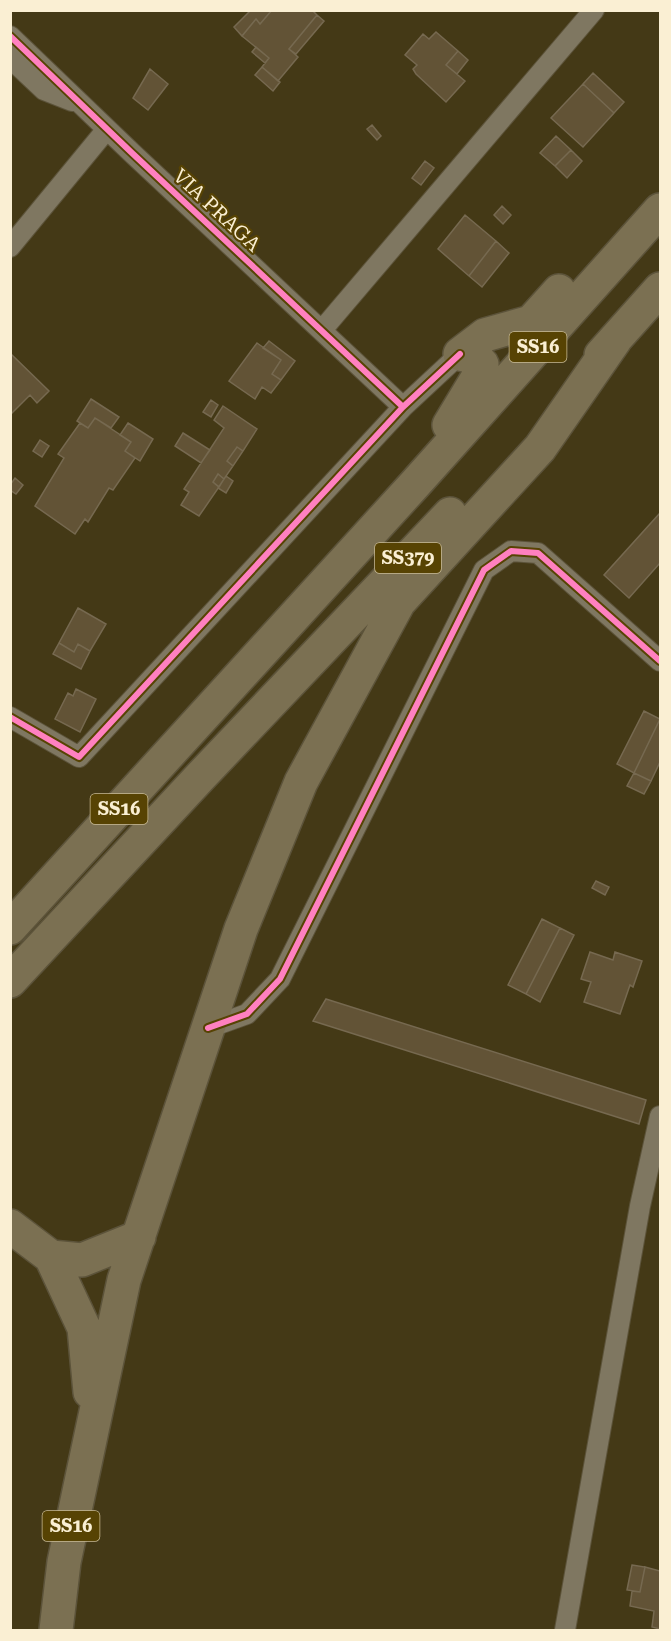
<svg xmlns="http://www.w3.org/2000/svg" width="671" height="1641" font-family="'Roboto Serif',serif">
  <rect width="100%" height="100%" fill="#443916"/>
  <!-- building -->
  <path fill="#625336" stroke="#766950" stroke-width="1.5" d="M251,10H272L260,24L256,19L242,36L234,27Z
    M272,10H315L314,12L317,15L289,49L298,57L278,81L262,67L269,58L242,36L256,19L260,24Z
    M317,15L324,21L296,54L289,49Z
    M436,32L458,51L446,65L465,81L446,102L416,74L413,69L417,65L405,55L423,34L429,39Z
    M256,47L269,58L265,63L252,52Z
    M458,51L468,60L457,74L446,65Z
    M262,67L280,82L273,91L255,75Z
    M150,69L168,84L148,110L133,98Z
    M593,73L624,102L614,113L583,84Z
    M583,84L614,113L583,147L551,118Z
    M372,125L381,136L377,140L367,129Z
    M556,136L571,150L555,166L540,153Z
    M571,150L582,161L567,178L555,166Z
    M425,161L434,168L421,185L412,178Z
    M502,206L511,215L503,224L494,215Z
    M465,215L496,241L469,276L438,249Z
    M496,241L509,253L482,287L469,276Z
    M269,341L295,361L281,380L272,374L281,360L263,348Z
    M257,343L281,360L272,374L281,380L271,393L262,387L255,399L229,381Z
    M10,353L49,391L37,403L30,395L10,415Z
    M91,399L119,417L111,428L95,418L88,428L77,421Z
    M211,400L218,405L211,417L203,412Z
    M223,406L257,429L243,451L237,447L227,461L233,466L224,479L218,474L213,482L219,487L199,516L181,505L189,492L184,489L224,428L214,420Z
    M95,418L131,442L125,451L135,458L113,490L109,488L88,522L85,519L75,534L35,506L64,458L58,454L80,423L88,428Z
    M128,423L153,439L140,461L125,451L131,442L120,435Z
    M183,433L210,450L201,463L175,446Z
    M40,440L49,446L42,457L33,451Z
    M237,447L243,451L233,466L227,461Z
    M218,474L224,479L219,487L213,482Z
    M226,476L233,481L226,493L218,488Z
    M15,478L23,485L16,494L10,490V485Z
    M660,513V563L629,598L604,575Z
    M78,608L106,624L90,651L78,644L74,652L59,643Z
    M59,643L74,652L78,644L90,651L81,669L53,654Z
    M76,689L96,699L80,732L55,719L68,693L73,696Z
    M644,711L660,719L634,773L617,764Z
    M660,719V762L651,781L634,773Z
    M634,773L651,781L644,794L627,786Z
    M596,881L609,887L605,895L592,888Z
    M542,919L560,928L526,994L508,985Z
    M560,928L574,935L540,1002L526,994Z
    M590,952L613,960L615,952L642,961L633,987L630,985L620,1014L584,1002L591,982L581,979Z
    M326,999L646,1100L639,1124L313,1021Z
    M632,1565L645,1567L640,1592L627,1590Z
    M645,1567L660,1571V1629L652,1627L654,1611L630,1606L632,1591L640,1592Z"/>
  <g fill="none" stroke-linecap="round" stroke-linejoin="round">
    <defs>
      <path id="street" d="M10,36L132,153L403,407
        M10,58L44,90L72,101
        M10,247L107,129
        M322,330L594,10
        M10,717L79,757L403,407L460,354
        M208,1028L247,1014L280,979L484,570L511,551L538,553L660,661
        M565,1630L640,1206L660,1116"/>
      <path id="highway" d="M460,354L485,335L531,322L559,291
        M601,355L660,289
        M449,425L478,377L482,364L474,357L460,354
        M10,928L415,484L660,210
        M10,981L201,776L450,514
        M10,1226L51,1257L84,1328L90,1392
        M51,1257L82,1260L139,1237
        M56,1630L64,1562L124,1280L241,929L301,782L399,602L540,448L615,340"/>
    </defs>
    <!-- street casing -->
    <use href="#street" stroke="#5c533a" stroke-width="22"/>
    <!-- highway casing -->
    <use href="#highway" stroke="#5c533a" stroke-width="36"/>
    <!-- street -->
    <use href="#street" stroke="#7f7761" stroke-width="20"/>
    <!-- highway -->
    <use href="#highway" stroke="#7b7052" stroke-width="33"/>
    <defs>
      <path id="cycleway" d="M10,36L132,153L403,407
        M10,717L79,757L403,407L460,354
        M208,1028L247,1014L280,979L484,570L511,551L538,553L660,661"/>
    </defs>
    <!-- cycleway casing -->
    <use href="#cycleway" stroke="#574303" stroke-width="10"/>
    <!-- cycleway -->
    <use href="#cycleway" stroke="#ff80c0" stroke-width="6"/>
  </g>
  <g text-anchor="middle" stroke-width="4.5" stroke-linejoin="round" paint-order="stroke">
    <!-- shield labels -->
    <g fill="#574303" stroke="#c9bb95" stroke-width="1.5">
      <rect x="509.5" y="332" width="57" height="30" rx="4.5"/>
      <rect x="375" y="543" width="66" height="30" rx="4.5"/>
      <rect x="90.5" y="794" width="57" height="30" rx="4.5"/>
      <rect x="42.5" y="1511" width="57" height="30" rx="4.5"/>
    </g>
    <g font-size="18" font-weight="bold" fill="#faefd3">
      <text x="538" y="353">SS16</text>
      <text x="408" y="564">SS379</text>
      <text x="119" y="815">SS16</text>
      <text x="71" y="1532">SS16</text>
    </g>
    <!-- street labels -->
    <g font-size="20" fill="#faefd3" stroke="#574303">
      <text transform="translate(217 210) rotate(43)" y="7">VIA PRAGA</text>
    </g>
  </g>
  <!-- border -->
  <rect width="671" height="1641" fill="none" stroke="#faefd3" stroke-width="24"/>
</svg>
